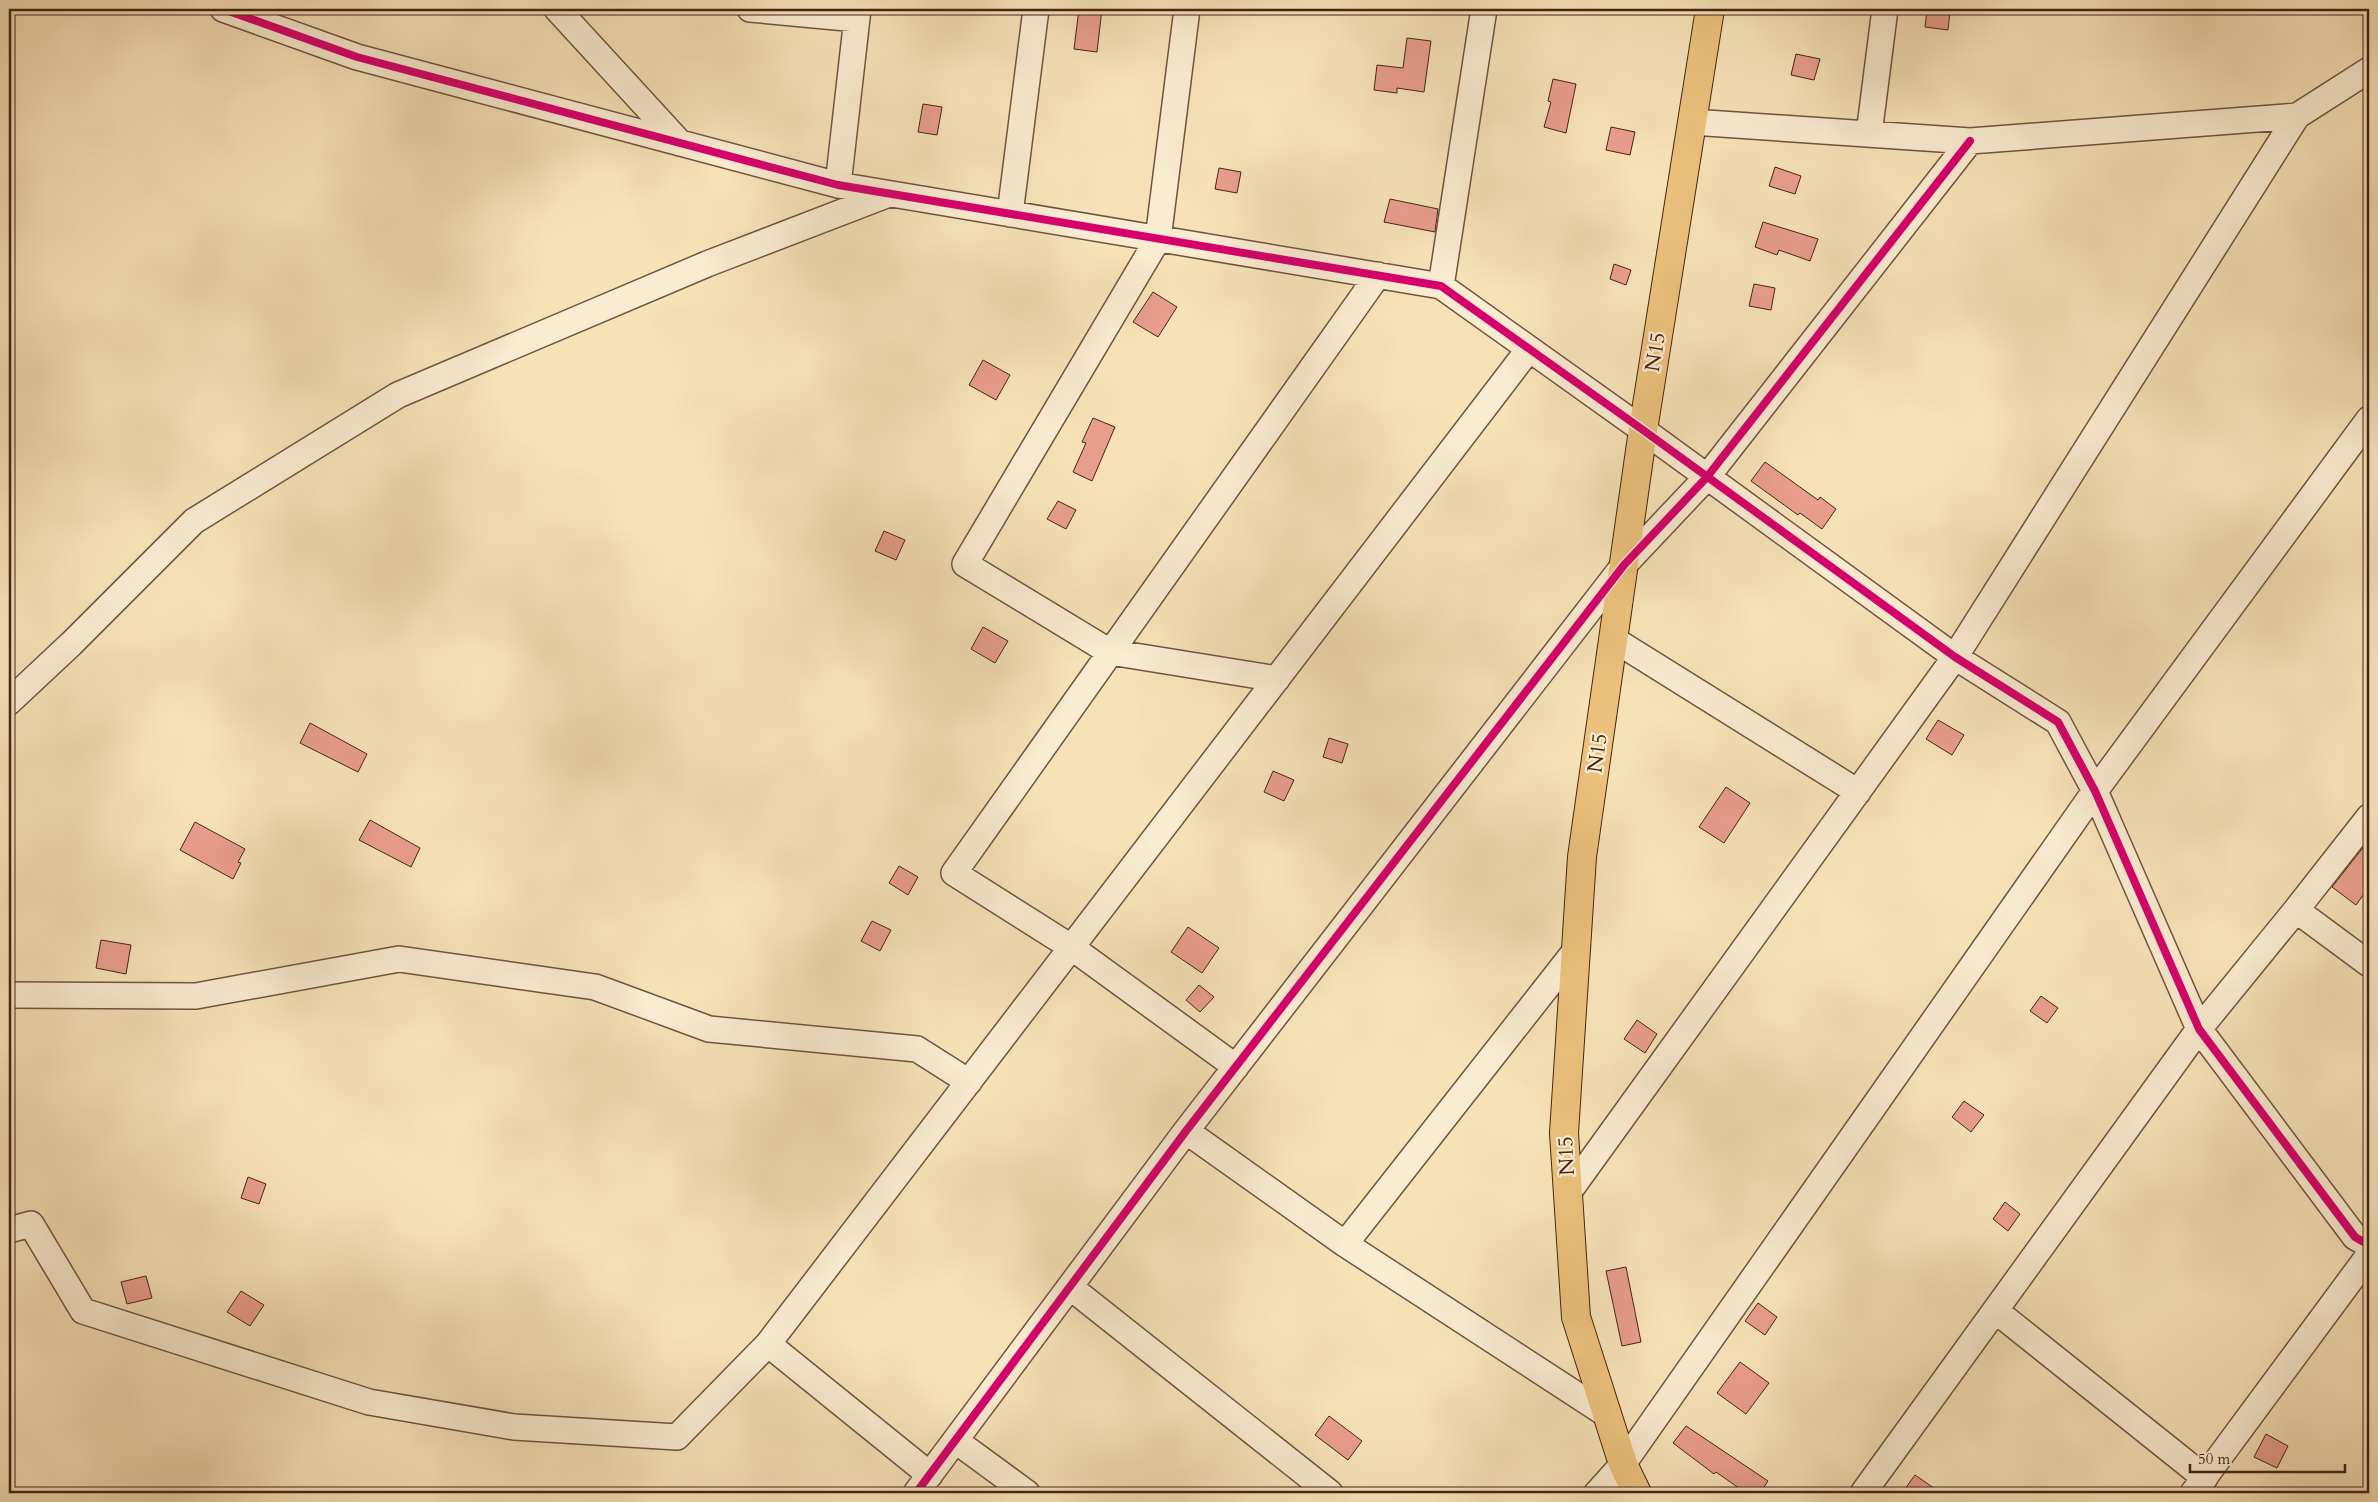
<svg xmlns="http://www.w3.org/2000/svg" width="2378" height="1502" font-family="Cardo,serif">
  <rect width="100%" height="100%" fill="#f7e2b8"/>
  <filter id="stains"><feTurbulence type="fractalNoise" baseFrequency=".004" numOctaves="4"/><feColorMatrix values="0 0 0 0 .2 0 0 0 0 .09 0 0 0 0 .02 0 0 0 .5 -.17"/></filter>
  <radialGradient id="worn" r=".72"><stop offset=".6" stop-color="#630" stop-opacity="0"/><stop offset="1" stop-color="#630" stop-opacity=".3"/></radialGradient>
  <!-- building -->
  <path fill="#e99e8c" stroke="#442415" d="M1079,9H1102L1097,52L1074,49Z
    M1927,9L1950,11L1948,30L1925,27Z
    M1407,38L1431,41L1424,92L1397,88V93L1374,90L1377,65L1403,68Z
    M1796,54L1820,59L1814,80L1791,75Z
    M1553,79L1576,84L1566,133L1544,127L1551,102L1548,101Z
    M923,104L942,107L937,135L918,132Z
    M1611,127L1635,132L1630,155L1606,150Z
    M1775,167L1801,176L1795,194L1769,186Z
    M1219,168L1241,172L1237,193L1215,189Z
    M1390,199L1438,209L1435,232L1384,222Z
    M1763,222L1818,239L1810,261L1779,250L1777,255L1755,247Z
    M1614,264L1631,270L1626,285L1610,279Z
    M1754,284L1775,288L1771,310L1749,306Z
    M1153,292L1177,307L1158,337L1133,322Z
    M983,360L1010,375L996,400L969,385Z
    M1093,418L1115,427L1092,481L1073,472L1086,443L1082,442Z
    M1765,462L1818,500L1820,497L1836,509L1822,529L1800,513L1798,515L1751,481Z
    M1058,501L1076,510L1066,529L1047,519Z
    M884,531L905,540L896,560L875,551Z
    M983,627L1008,641L995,663L971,649Z
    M1938,720L1964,735L1952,755L1926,739Z
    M310,723L367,754L358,772L300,743Z
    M1329,738L1348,744L1342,763L1323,757Z
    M1273,771L1294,780L1284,801L1264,792Z
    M1726,787L1750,803L1724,843L1699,827Z
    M370,820L420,848L411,867L359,840Z
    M195,822L245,849L238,862L241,863L233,879L180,850Z
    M2369,840V887L2356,905L2332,887Z
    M899,866L918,877L908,895L889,883Z
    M872,921L891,930L880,951L861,941Z
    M1188,927L1219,948L1202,973L1171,952Z
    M101,940L131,945L126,974L96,968Z
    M1199,985L1214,997L1200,1012L1186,1000Z
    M2041,996L2058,1008L2047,1023L2030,1011Z
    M1637,1020L1657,1034L1645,1053L1624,1039Z
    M1964,1101L1984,1115L1971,1132L1952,1117Z
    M248,1177L266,1184L259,1204L241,1198Z
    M2005,1202L2020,1214L2008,1231L1993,1219Z
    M1626,1267L1641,1342L1622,1346L1606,1271Z
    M146,1276L152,1298L127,1304L121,1282Z
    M241,1291L264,1305L250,1326L227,1312Z
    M1758,1303L1777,1317L1765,1335L1745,1321Z
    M1740,1362L1769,1383L1746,1414L1717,1393Z
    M1329,1416L1362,1441L1348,1460L1315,1435Z
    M1686,1426L1768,1481L1760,1493H1746L1716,1472L1714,1474L1673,1443Z
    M2266,1434L2288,1446L2277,1468L2254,1457Z
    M1915,1475L1941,1493H1902Z"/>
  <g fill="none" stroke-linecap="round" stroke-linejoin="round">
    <defs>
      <path id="minor" d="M223,9L357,57L838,185L1441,286L1643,430L1955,657L2058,722L2095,791L2199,1029L2355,1237L2369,1245
        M557,9L680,143
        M750,9L857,19
        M1187,9L1158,239L965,564L1110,652L1277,679
        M1692,122L1970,141L2297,116
        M1869,134L1885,9
        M838,185L858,9
        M1010,214L1036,9
        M1441,286L1484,9
        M1613,639L1858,792
        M9,702L71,644L194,521L398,395L707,264L889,194
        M2296,910L2369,964
        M9,995L196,996L399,959L595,987L709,1029L917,1049L969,1082
        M1236,1067L1071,947L954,873L1378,275
        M1186,1131L1345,1244L1606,1414
        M1568,1193L1955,657L2297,116L2369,70
        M9,1230L31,1224L83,1311L369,1402L514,1427L677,1437L768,1344
        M1345,1244L1576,950
        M1070,1287L1330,1493
        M1996,1311L2205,1478
        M956,1441L1027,1493
        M930,1475L768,1344L1529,349
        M916,1493L1186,1131L1624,565L1707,477L1970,141
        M1597,1493L1623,1464L2095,791L2369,419
        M1863,1493L2199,1029L2296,910L2369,817
        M2193,1493L2369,1255"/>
      <path id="primary" d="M1637,1493L1623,1464L1576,1317L1564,1133L1582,857L1643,430L1710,9"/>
    </defs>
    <!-- minor casing -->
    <use href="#minor" stroke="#71543e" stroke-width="28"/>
    <!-- primary casing -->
    <use href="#primary" stroke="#442415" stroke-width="30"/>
    <!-- minor -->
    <use href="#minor" stroke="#faecd1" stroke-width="25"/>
    <!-- primary -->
    <use href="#primary" stroke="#ecc17c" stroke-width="28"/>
    <defs>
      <path id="cycleway" d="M223,9L357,57L838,185L1441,286L1643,430L1955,657L2058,722L2095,791L2199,1029L2355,1237L2369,1245
        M916,1493L1186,1131L1624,565L1707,477L1970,141"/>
    </defs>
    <!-- cycleway casing -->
    <use href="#cycleway" stroke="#faecd1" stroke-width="11"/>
    <!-- cycleway -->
    <use href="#cycleway" stroke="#d6006c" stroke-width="8"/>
  </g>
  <g text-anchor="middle" stroke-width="4.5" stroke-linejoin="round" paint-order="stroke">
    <!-- street labels -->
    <g font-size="21" fill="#442415" stroke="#faecd1">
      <text transform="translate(1655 352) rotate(-81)" y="7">N15</text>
      <text transform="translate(1597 753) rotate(-82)" y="7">N15</text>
      <text transform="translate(1566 1156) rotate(-93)" y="7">N15</text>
    </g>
  </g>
  <!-- margin -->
  <rect width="2378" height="1502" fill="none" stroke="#f7e2b8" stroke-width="30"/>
  <rect x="10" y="10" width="2358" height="1482" fill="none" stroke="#442415" stroke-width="2.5"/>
  <rect x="15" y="15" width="2348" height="1472" fill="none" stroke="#442415"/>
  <!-- scale -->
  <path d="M2190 1464v8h155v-8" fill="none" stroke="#442415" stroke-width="2.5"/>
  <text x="2198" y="1464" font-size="15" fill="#442415" stroke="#faecd1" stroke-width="4" paint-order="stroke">50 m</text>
  <rect width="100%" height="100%" filter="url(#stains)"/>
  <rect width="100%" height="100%" fill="url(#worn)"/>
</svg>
